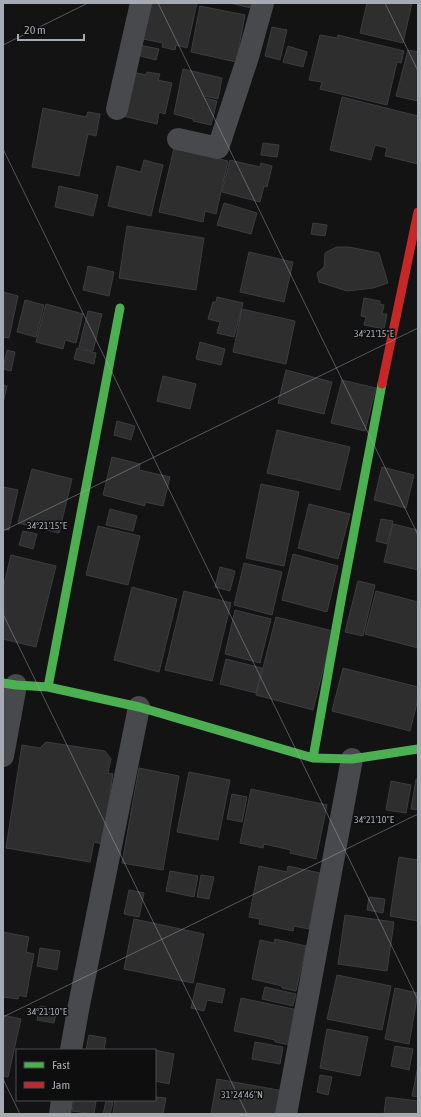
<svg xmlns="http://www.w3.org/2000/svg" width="421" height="1117" font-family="'Asap Condensed',sans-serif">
  <rect width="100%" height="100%" fill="#131314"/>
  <!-- building -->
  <path fill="#2e2e2f" stroke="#3c3d40" d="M152,3H197L187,48L176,45L175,50L162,47L163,43L143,39Z
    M230,3H252L251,8Z
    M367,3H412L403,43L360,33Z
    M200,6L245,15L236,62L191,52Z
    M272,27L287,30L280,60L265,56Z
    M320,35L337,38L338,35L404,51L401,63L397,62L387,105L320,89L322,82L309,80Z
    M139,45L159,49L156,60L137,55Z
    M288,46L307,52L303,67L283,62Z
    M408,50L418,52V101L396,96Z
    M183,69L222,78L218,99L205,96V98L217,101L211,125L193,121V119L174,114Z
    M133,72L146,75L147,72L160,74L158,80L172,83L165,114L159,112L157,124L123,116Z
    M342,97L418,116V164L385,156L387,148L375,145L371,160L330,150Z
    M43,108L86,117L88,112L100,114L96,136L88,134L79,176L32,167Z
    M263,143L279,145L277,157L261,155Z
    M174,148L228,161L216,214L205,211L203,222L159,212Z
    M144,160L163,165L151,216L108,206L117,166L141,172Z
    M230,160L260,167L261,163L272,166L267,187L264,186L260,202L222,192Z
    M59,186L98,195L93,216L55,207Z
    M224,203L257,213L251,234L217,225Z
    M313,223L327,225L325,236L311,234Z
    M127,226L204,238L196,290L119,278Z
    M336,247H349L379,253L388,283L373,288L347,291L319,282L317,273L324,267L325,253Z
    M249,252L293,262L284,302L240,292Z
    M88,266L114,272L109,296L83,290Z
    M3,292L18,296L9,338L3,337Z
    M217,297L243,303L234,337L217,333L220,322L208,319L213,302H216Z
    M364,298L380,301V304L384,305L382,314H387L384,329L364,325L366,317L361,316Z
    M25,300L44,305L36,337L17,332Z
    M46,304L83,314L76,343L65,340L63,349L36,342Z
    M242,309L295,321L286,364L233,352Z
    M88,311L102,314L93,351L79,347Z
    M200,342L225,349L221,365L196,359Z
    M77,348L96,353L94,364L74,359Z
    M7,350L15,352L11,371L3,369Z
    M286,370L332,382L324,414L278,403Z
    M163,376L196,384L190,409L157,401Z
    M342,380L376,388L365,431L331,423Z
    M3,385L7,386L3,403Z
    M117,421L135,426L131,440L114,435Z
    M277,430L350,447L340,490L267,473Z
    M112,457L140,464L139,470L170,477L163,506L145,502V506L103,495Z
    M382,467L414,475L406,508L374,500Z
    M32,469L72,479L59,533L18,523Z
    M261,484L299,492L284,566L246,558Z
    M3,487L18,490L9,530L3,529Z
    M309,504L350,514L338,559L298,548Z
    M110,509L137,516L133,531L106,525Z
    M381,519L393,521L387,544L376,541Z
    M393,524L418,530V570L384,562Z
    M98,526L140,536L128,585L86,575Z
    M23,531L37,534L33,549L19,545Z
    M293,554L338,566L327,612L282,600Z
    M11,555L56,566L36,647L3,639V588Z
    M244,563L282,572L272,615L234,605Z
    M220,567L235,571L230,591L215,587Z
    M358,581L375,585L363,636L345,632Z
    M132,587L177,599L159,672L114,660Z
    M184,591L231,603L212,681L165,670Z
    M376,591L418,602V648L365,634Z
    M235,610L271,619L260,663L225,654Z
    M276,617L333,631L313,710L256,695Z
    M226,659L262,668L256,693L220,684Z
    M343,668L418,687V699L410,731L332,711Z
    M46,742L105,751L111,759L108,773L113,774L102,844L94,842L90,862L6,848L22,745L40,748Z
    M139,768L179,776L163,870L122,863Z
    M189,772L230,780L218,840L177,832Z
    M416,779H418V810L411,809Z
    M391,781L411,785L406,813L386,810Z
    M251,789L327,805L316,859L290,853L291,850L264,844L263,848L240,843Z
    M232,794L247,797L242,822L227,819Z
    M399,857L418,860V921L390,916Z
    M259,866L287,872L288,866L320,873L309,929L294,926L293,931L259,924L260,919L249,917Z
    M170,871L198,876L194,897L166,891Z
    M201,875L214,877L209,899L197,897Z
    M129,890L144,893L139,917L124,914Z
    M369,897L385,899L383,913L367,910Z
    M345,915L394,922L387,971L338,964Z
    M134,919L204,934L193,983L124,969Z
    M3,932L29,937L26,952L34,954L26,997L19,995L18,999L3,997Z
    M275,939L306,946L296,991L282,988V986L252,979L260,940L274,943Z
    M40,948L60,951L57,970L37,966Z
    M337,975L391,986L382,1030L327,1019Z
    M197,983L225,989L222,1003L207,1000L204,1011L191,1008Z
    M265,987L296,994L293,1006L262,999Z
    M395,988L418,993L409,1044L385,1039Z
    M241,998L298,1010L291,1045L275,1042V1040L234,1031Z
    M40,1006L57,1009L54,1023L37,1020Z
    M3,1015L21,1019L8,1077L3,1076Z
    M327,1029L368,1037L360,1076L320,1068Z
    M89,1035L106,1038L104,1050H86Z
    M255,1042L283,1047L280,1064L252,1059Z
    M395,1046L413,1049L409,1070L391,1066Z
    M155,1050L174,1054L169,1084L155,1081Z
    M418,1066V1097L412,1096Z
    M320,1075L332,1077L328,1095L317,1092Z
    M217,1079L284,1091L280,1114H211Z
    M155,1097L166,1098L163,1114H113L115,1100H155Z
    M386,1097L418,1101V1114H384Z
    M74,1100L96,1101L94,1114L72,1111Z
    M106,1101L113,1102L110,1114H103Z"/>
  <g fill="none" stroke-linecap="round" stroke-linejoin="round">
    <!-- street -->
    <path stroke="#48494c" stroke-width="22" d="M117,109L141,3
      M178,139L218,148L248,57L263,3
      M3,756L16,685
      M71,1050L78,1010L139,707
      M60,1114L62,1100
      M286,1114L352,759"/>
    <!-- fast -->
    <path stroke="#4caf50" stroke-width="9" d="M3,683L16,685L48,687L139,707L313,758L352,759L418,749
      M48,687L120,308
      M313,758L342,595L382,384"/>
    <!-- jam -->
    <path stroke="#c62828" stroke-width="9" d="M382,384L418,212"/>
  </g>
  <!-- ticks -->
  <path fill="none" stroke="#a6aab3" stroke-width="1" stroke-opacity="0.45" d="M158,3L418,535M385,3L418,71M3,45L88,3M3,149L418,1000M3,531L418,328M3,614L247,1114M3,1017L418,814M3,1079L20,1114"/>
  <g font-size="10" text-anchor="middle" fill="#a6aab3" stroke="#0e0e0f" stroke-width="3" stroke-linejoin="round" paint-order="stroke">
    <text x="374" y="337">34°21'15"E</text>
    <text x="47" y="529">34°21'15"E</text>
    <text x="374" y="823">34°21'10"E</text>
    <text x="47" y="1015">34°21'10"E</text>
    <text x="242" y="1098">31°24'46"N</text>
  </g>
  <!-- border -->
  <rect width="421" height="1117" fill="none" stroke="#a6aab3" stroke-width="8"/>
  <!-- legend -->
  <rect x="16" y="1049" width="140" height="52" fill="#0e0e0f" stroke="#4b4c51"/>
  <rect x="24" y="1062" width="20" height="6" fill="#4caf50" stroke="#4b4c51"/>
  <text x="52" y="1069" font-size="12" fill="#a6aab3">Fast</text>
  <rect x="24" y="1082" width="20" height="6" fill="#c62828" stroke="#4b4c51"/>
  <text x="52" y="1089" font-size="12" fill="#a6aab3">Jam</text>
  <!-- scale -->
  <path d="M18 34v6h66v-6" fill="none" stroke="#a6aab3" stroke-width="2"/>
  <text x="24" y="34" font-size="12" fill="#a6aab3" stroke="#0e0e0f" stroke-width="3" paint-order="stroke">20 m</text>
</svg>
